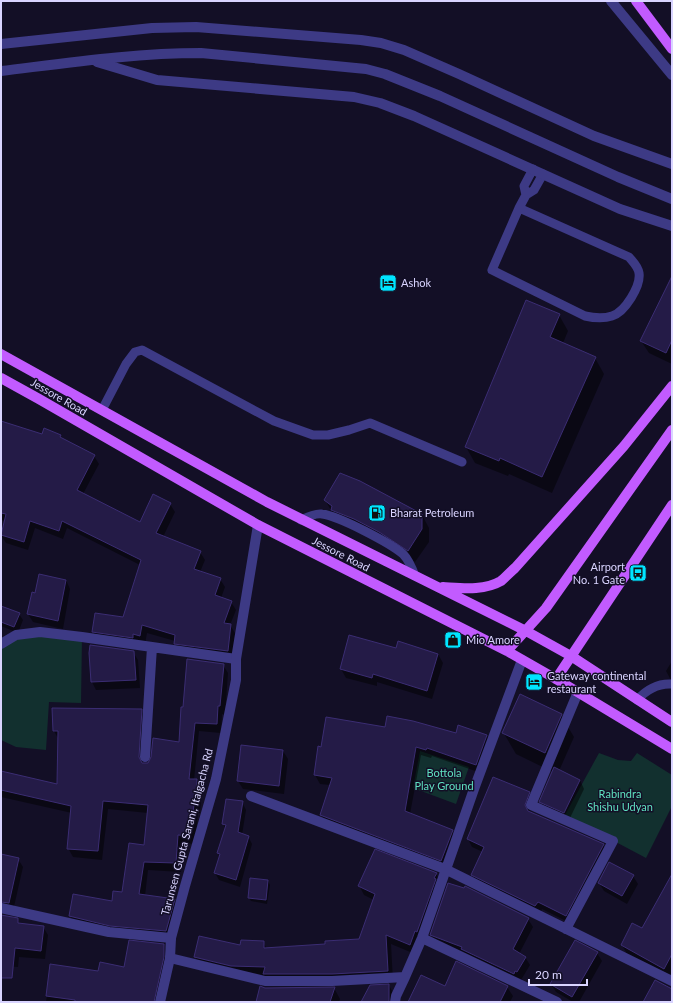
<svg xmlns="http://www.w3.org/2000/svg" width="673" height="1003" font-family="Lato,sans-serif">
  <rect width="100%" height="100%" fill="#130f26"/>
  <!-- green -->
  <path fill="#12302f" d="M16,635L82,637L81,703L49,702L46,750L16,747L1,740V644Z
    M420,751L469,767L456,804L413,788Z
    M599,753L618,760L631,761L637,753L672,775V806L646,858L565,815Z"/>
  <!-- shadow -->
  <path fill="#0007" d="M672,288V364L649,353L641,341Z
    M559,315L568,331L563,343L595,358L604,374L552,493L509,474L508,476L475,463L466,447Z
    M1,422L42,435H60L63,440L94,456L99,464L83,494L141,523L170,504L175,512L163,537L200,552L205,560L200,572L220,579L225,587L221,598L231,602L236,610L230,625L235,633L233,659L179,652L175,643V641L147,633L145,644L98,640L93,632L124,618L140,565L67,528L63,539L35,528L28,550L6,543L1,535L6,521L1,520Z
    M325,500L422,515L429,528V542L415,562L387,544L332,512Z
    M66,580L70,589L63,629L33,622L28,614Z
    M1,607L19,614L23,620L18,633L1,626Z
    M397,649L438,654L443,663L432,699L377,682V686L346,678L341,669Z
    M133,652L138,660L140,688L96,690L92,682Z
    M672,661V682L666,671Z
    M223,665L228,673L225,715L222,714L221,733L199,731L194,780H197L202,789L200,813H198L195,844L183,843L181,872L148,870L145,896L174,900L179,909L171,939L75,925L70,916L74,895L112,902L122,893L145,846L148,813L108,809L102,860L73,857L68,848L72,813L1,797V772L58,786L59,740L54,731L141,710L146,719L143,763L148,764L180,743Z
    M561,715L574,737L559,771L580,780L584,789L569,820L545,810L541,802L553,772L516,754L503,732Z
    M386,728L487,736L492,744L481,773L432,756L431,758L421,755L410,814L452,831L457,840L446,869L327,824L321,815L330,785L320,784L315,775L322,748Z
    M242,746L283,751L288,759L284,794L243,789L238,781Z
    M529,792L533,801L529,812L603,845L608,853L570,923L542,909L540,914L477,883L472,874L483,852L472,847L468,839Z
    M226,800L242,802L246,810L242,835L248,836L252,844L240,887L219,880L215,873L220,857L218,853L226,829L223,824Z
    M1,855L18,859L23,867L13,911L1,913Z
    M436,874L441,883L415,954L391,944L393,981L272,984L201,967L195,957L263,942L267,949L326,945L359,940L374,900L364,895L359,885Z
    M633,876L638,884L627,904L604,891L599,883Z
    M268,881L270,885L267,904L251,901L249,898Z
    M672,890V972L669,977L627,954L622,945L643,930Z
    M1,916L17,919L20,924L43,927L48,935L45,959L19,957L18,967L2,966V1002Z
    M528,919L533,927L519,954L525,957L530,965L521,980L519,979L518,982L436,943L431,935Z
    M164,945L168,953L160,1002H46L51,965L99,972L125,968Z
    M597,953L602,961L579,1002H573L556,992L551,984Z
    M389,985L394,995L395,1002H362Z
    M445,987H507L513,996L510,1002H410Z
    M265,988H334L340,999L339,1002H257Z"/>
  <!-- building -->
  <path fill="#241b47" stroke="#3b2d73" d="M672,276V340L666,353L640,341Z
    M526,300L560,314L550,337L596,357L542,477L500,458L499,461L465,447Z
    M1,421L42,434L44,428L61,435L60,437L95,455L77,490L140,522L153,494L171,503L156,533L201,551L194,569L221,578L215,595L232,601L224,623L231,624L228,651L174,644L175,635L142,625L140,636L133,634V638L92,632L95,613L123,617L141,560L62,521L59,531L30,521L24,542L1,535L6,514L1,513Z
    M340,473L360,481L422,514V529L408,551L379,532L354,519L331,510L332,506L324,500Z
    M39,574L66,580L58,621L27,614L32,592L35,593Z
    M1,606L20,613L14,627L1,622Z
    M349,635L396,648L398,641L438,654L427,691L373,674L372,678L340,669Z
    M90,645L134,651L136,680L91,682L89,653Z
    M187,659L224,664L220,706H218L217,724L195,723L189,779H197L196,805H194L190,836L178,835L176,863L144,862L139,894L175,899L166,931L110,926L69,916L73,894L112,901L113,891L122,892L129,843L144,845L148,805L103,801L98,851L67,849L71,806L1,790V771L57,784L58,731H53L52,708L142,709L139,757L142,763H148L151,757L153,738L179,742L181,707H183Z
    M520,694L562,714L545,753L502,733Z
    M387,716L413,721L456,733L458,725L487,735L476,765L427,748L426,750L416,747L405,811L453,830L441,861L320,815L332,778L314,775L318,746L321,747L326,717L385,727Z
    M241,745L283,750L279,786L237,781Z
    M554,767L580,780L564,813L539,802Z
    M493,777L530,792L525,805L528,811L604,844L566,916L538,902L535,906L471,875L484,847L467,839Z
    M226,799L243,801L238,832L249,836L236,880L214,873L220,854L217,853L226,825L222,824Z
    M375,849L437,873L434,878L436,879L417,932L415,931L410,945L386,935L388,971L332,974H263L265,967L231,966L194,957L199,936L240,945L241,940L264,941V948L325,944V941L359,939L375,894L358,886Z
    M1,854L19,858L9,903L1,902Z
    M609,862L634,875L622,896L598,883Z
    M672,874V954L664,969L621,945L632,923L642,928Z
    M250,878L268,880L266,900L248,898Z
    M448,883L464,888L465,886L529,918L513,949L526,957L517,972L515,971L514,974L461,949L462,947L430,935Z
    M1,915L18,918V923L44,926L41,951L15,948L12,978H1Z
    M129,940L164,944V957L154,1002H75V1000L46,996L50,964L98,971L100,962L124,967Z
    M575,940L598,952L572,997L550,984Z
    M456,961L508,986L500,1002H408L421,975L445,986Z
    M655,980L672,989V1002H643Z
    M389,984V1002H361L370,985Z
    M260,986L265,988L335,987L330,1002H256Z"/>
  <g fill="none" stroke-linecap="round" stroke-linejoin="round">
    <!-- service -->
    <path stroke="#3d3a85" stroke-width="9" d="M526,195L524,186L533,169
      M519,208L629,257C633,262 638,266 639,273C641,286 625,312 612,316C603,319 594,318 585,316L492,270Z
      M519,208L526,195L534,190L543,174
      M102,410L126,364L135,352L142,350L274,421L313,435H328L349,430L370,423L462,462
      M301,520C307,517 315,513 322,514C339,516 390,543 403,554C409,560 412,568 415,576
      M637,700C647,689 658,683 672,684"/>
    <!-- minor -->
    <path stroke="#3d3a85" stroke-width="10" d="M1,644L16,635L40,632L82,637L236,659
      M145,757L152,647
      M251,796L445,869L672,981
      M1,908L109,932L171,938
      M566,929L613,841L531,805L578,692
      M422,938L557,1002
      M170,958L265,981H332L405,977L422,938L474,789L522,660
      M395,1002L396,996L405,977"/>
    <!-- tertiary -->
    <path stroke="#3d3a85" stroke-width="10" d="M611,1L672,75
      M1,44L152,28L196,27L361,40L381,43L404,50L459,74L594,136L672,164
      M97,62L157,80L354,97L380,103L414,116L620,209L672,226
      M1,71C67,63 134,53 201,53L366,69L385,74L440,96L618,177L672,199
      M160,1002L170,958L171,938L185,886L216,779L236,680V659L258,525"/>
    <!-- primary -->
    <path stroke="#c25bff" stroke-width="10" d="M636,1L672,49
      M1,354L267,502L526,631L571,656L672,722
      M1,378L39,399L258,525L507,651L556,679L672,749
      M443,587C461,588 484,591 501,581C506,577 510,572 515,568L624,446L672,386
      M507,651L546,608L672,430
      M556,679L672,505"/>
  </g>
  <!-- icons -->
  <defs>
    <symbol id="hotel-square" viewBox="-11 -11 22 22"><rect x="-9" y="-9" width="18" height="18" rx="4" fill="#00e5ff" stroke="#130f26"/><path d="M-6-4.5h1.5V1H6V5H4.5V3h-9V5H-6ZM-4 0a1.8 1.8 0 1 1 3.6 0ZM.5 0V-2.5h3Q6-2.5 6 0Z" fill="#111"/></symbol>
    <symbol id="fuel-square" viewBox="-11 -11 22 22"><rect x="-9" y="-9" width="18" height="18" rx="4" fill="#00e5ff" stroke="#130f26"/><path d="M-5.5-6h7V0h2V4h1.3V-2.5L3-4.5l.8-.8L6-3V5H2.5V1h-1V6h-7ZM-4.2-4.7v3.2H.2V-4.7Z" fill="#111"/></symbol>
    <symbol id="bus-square" viewBox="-11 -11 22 22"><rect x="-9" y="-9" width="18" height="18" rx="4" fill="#00e5ff" stroke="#130f26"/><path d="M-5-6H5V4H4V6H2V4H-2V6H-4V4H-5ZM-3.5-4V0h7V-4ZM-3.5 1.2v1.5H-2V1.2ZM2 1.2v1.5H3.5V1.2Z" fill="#111"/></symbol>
    <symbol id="shop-square" viewBox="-11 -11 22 22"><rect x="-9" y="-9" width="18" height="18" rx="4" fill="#00e5ff" stroke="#130f26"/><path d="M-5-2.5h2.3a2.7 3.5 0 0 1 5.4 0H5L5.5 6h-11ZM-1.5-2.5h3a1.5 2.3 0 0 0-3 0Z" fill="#111"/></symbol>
  </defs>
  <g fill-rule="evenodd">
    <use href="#hotel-square" x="378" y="273" width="20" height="20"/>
    <use href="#fuel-square" x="367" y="503" width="20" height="20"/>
    <use href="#bus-square" x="628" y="563" width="20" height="20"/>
    <use href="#shop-square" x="443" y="630" width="20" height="20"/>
    <use href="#hotel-square" x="524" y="672" width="20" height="20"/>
  </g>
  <g text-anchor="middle" stroke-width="3" stroke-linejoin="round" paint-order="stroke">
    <!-- poi labels -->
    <g font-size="11" fill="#d9d4ff" stroke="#130f26" text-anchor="start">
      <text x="401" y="287">Ashok</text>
      <text x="390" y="517">Bharat Petroleum</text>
      <text x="625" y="571" text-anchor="end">Airport<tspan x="625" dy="13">No. 1 Gate</tspan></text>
      <text x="466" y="644">Mio Amore</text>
      <text x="547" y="680">Gateway continental<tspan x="547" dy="13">restaurant</tspan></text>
    </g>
    <!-- street labels -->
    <g font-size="11" fill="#d9d4ff" stroke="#130f26">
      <text transform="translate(59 397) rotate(30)" y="4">Jessore Road</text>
      <text transform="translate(341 554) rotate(27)" y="4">Jessore Road</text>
      <text transform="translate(187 832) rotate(-75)" y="4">Tarunsen Gupta Sarani, Italgacha Rd</text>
    </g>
    <!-- park labels -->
    <g font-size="11" fill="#5fe0c0" stroke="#130f26">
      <text x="444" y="777">Bottola<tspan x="444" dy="13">Play Ground</tspan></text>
      <text x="620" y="798">Rabindra<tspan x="620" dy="13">Shishu Udyan</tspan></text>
    </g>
  </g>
  <!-- border -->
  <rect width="673" height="1003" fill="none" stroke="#d9d4ff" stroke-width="4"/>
  <!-- scale -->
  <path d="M529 979v6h58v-6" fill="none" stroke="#d9d4ff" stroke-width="2"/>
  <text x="535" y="979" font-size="12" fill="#d9d4ff" stroke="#130f26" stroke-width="3" paint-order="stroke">20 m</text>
</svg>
